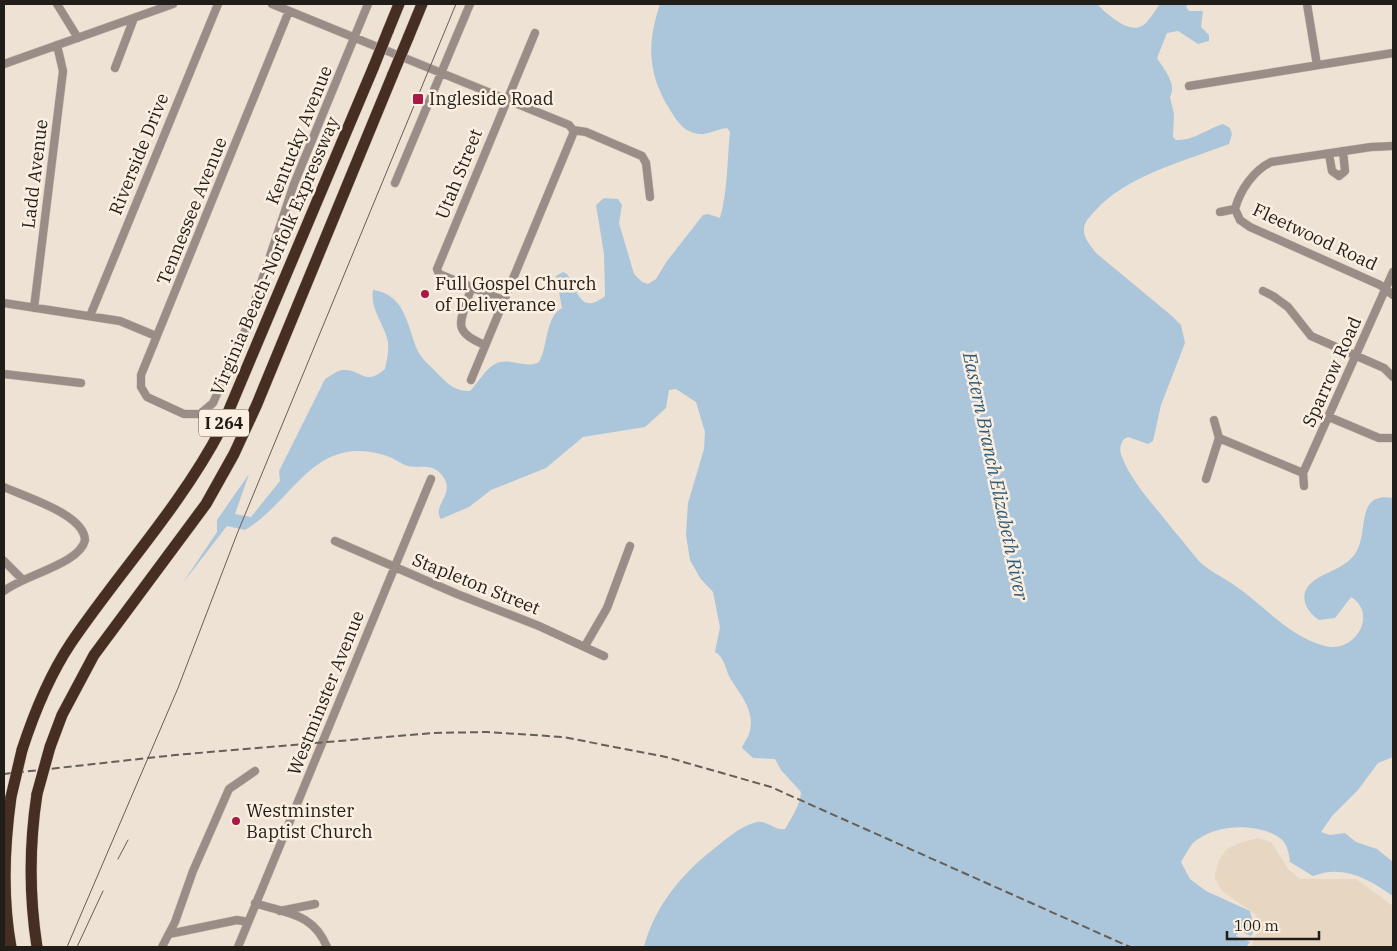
<svg xmlns="http://www.w3.org/2000/svg" width="1397" height="951" font-family="'IBM Plex Serif',serif">
  <rect width="100%" height="100%" fill="#eee2d4"/>
  <!-- built -->
  <path fill="#e7d7c2" d="M1258,838L1271,842L1289,870L1300,879H1356L1393,906V947H1251L1257,933L1258,920L1255,914L1222,891L1215,879V873L1219,860L1227,849L1239,843Z"/>
  <!-- water -->
  <path fill="#abc6da" d="M660,4H1097C1106,13 1128,34 1142,26C1149,22 1155,10 1160,4H1188L1186,7L1189,11H1203L1201,27L1209,35V41L1198,44L1178,31L1167,33L1157,58C1164,70 1177,83 1170,97L1174,114L1173,137L1176,140C1193,141 1207,129 1223,124L1230,128L1232,134L1229,144C1183,162 1126,175 1093,213C1089,218 1084,222 1084,229C1083,238 1091,246 1096,253L1172,316L1181,325L1185,343L1161,405L1153,441L1148,444L1128,437L1124,439C1120,444 1119,451 1122,457C1131,482 1159,511 1175,532C1183,541 1191,552 1199,561C1210,572 1225,578 1237,587C1267,608 1288,636 1325,646C1356,654 1378,613 1351,597L1335,618L1319,620C1304,610 1297,592 1315,580C1331,569 1351,567 1359,546C1367,525 1358,492 1393,498V757L1378,763L1358,790L1332,816L1321,832L1330,835L1345,833L1356,842L1377,849L1393,862V896C1369,879 1343,864 1313,876L1290,862C1289,853 1287,843 1280,838C1257,822 1215,824 1194,842C1189,847 1185,856 1181,862L1190,879L1206,891L1250,911L1255,930L1251,936L1239,931L1236,936L1250,942L1246,947H644C655,904 685,870 720,844C731,835 743,825 757,822C767,820 775,831 785,829C791,819 801,803 801,792L781,770L775,759L753,758L742,748C744,742 749,737 750,730C755,709 738,692 729,676C725,667 724,657 715,652L720,627L713,592L700,578L690,560L686,535L688,503L704,449L705,432L696,402L676,389L669,390L666,408L645,427L583,437L546,468L491,490L469,507L441,519C431,505 458,493 441,474C430,462 417,470 405,465C398,462 392,457 384,455C313,434 295,500 245,530L227,526L182,584L217,532V520L249,474L235,514L251,517L280,481L279,471L325,379C331,376 337,370 343,370C362,369 364,387 385,369C387,359 390,348 387,338C382,321 370,308 373,290C404,294 407,323 416,347C421,360 431,366 440,376C449,385 456,391 470,391C478,383 485,369 495,364C508,356 525,370 539,362C548,347 545,317 562,308L556,276L563,272L567,274C578,290 580,316 605,296L604,254L596,205L604,198L618,199L622,205L619,223L634,274L642,282L648,284L656,279L667,261L703,215L708,214L720,218C728,190 727,160 730,132L727,128C716,129 705,137 694,133C682,130 676,119 670,110C647,73 647,43 660,4Z"/>
  <g fill="none" stroke-linecap="round" stroke-linejoin="round">
    <defs>
      <path id="minor" d="M57,4L78,38
        M272,4L569,125L573,130L586,132L642,156L646,163L650,197
        M1307,4L1317,65
        M289,11L141,375V387L147,397L184,414H200L213,403L245,331L294,184L368,4
        M4,64L173,4
        M115,68L134,18
        M1189,86L1393,53
        M1329,154L1332,171L1339,176L1345,171L1343,151
        M395,183L470,4
        M1235,209C1240,190 1254,170 1271,162L1371,147L1393,146
        M1235,209L1240,220L1250,227L1380,285L1393,295
        M1220,212L1235,209
        M467,285L470,291C464,318 447,330 485,345
        M1263,291L1273,296L1288,307L1311,336L1384,368L1393,377
        M503,300L439,274L437,269L535,33
        M4,303L120,321L156,336
        M34,308L63,71L57,45
        M90,316L218,4
        M4,374L81,383
        M471,380L573,134V130
        M1329,417L1379,438H1393
        M1219,438L1303,473
        M1206,479L1219,438L1214,420
        M1304,486L1303,473L1393,272
        M4,487C25,497 84,514 85,540C80,564 24,575 4,591
        M335,541L457,594L539,626L604,656
        M4,561L22,579
        M585,646L607,608L630,546
        M255,903C288,914 313,913 327,947
        M280,911L315,904
        M169,934L237,920L248,922
        M162,947L175,922L193,871L229,789L255,771
        M238,947L431,479"/>
      <path id="highway" d="M388,31L399,4
        M408,38L422,4
        M50,747L62,715L94,655L206,504L234,454L257,404L393,74
        M22,750C34,713 49,676 71,643C120,571 180,507 221,429L374,66
        M37,794C29,846 29,895 37,947
        M11,797C4,847 2,897 11,947"/>
    </defs>
    <!-- minor casing -->
    <use href="#minor" stroke="#c9bfb2" stroke-width="9"/>
    <!-- highway casing -->
    <use href="#highway" stroke="#c9bfb2" stroke-width="12"/>
    <!-- minor -->
    <use href="#minor" stroke="#9a8c86" stroke-width="8"/>
    <!-- highway -->
    <use href="#highway" stroke="#462e23" stroke-width="11"/>
    <!-- tram -->
    <path stroke="#655f57" stroke-width="1" d="M118,859L128,840
      M67,947L178,688L237,534L456,4
      M77,947L103,891"/>
    <!-- rail -->
    <path stroke="#655f57" stroke-width="2" stroke-dasharray="8 4" stroke-linecap="butt" d="M4,774L175,755L433,733L487,732L563,737L666,757L771,787L1130,947"/>
    <defs>
      <path id="highway-bridge" d="M374,66L388,31
        M393,74L408,38
        M37,794L50,747
        M11,797L22,750"/>
    </defs>
    <!-- highway-bridge casing -->
    <use href="#highway-bridge" stroke="#c9bfb2" stroke-width="12" stroke-linecap="butt"/>
    <!-- highway-bridge -->
    <use href="#highway-bridge" stroke="#462e23" stroke-width="11"/>
  </g>
  <!-- markers -->
  <g fill="#ab1746" stroke="#fbefe1" stroke-width="2">
    <rect x="412" y="93" width="12" height="12" rx="2.5"/>
    <circle cx="425" cy="294" r="5"/>
    <circle cx="236" cy="821" r="5"/>
  </g>
  <g text-anchor="middle" stroke-width="5" stroke-linejoin="round" paint-order="stroke">
    <!-- shield labels -->
    <rect fill="#fbefe1" stroke="#625c54" stroke-width="1" x="199" y="409.5" width="50" height="27" rx="4"/>
    <g font-size="16" font-weight="bold" fill="#211d18">
      <text x="224" y="429">I 264</text>
    </g>
    <!-- poi labels -->
    <g font-size="18" fill="#211d18" stroke="#fbefe1" text-anchor="start">
      <text x="429" y="105">Ingleside Road</text>
      <text x="435" y="290">Full Gospel Church<tspan x="435" dy="21">of Deliverance</tspan></text>
      <text x="246" y="817">Westminster<tspan x="246" dy="21">Baptist Church</tspan></text>
    </g>
    <!-- street labels -->
    <g font-size="18" fill="#211d18" stroke="#fbefe1">
      <text transform="translate(299 135) rotate(-68)" y="6">Kentucky Avenue</text>
      <text transform="translate(139 154) rotate(-68)" y="6">Riverside Drive</text>
      <text transform="translate(35 174) rotate(-83)" y="6">Ladd Avenue</text>
      <text transform="translate(459 174) rotate(-68)" y="6">Utah Street</text>
      <text transform="translate(192 211) rotate(-68)" y="6">Tennessee Avenue</text>
      <text transform="translate(1315 237) rotate(25)" y="6">Fleetwood Road</text>
      <text transform="translate(275 256) rotate(-67)" y="6">Virginia Beach-Norfolk Expressway</text>
      <text transform="translate(1332 372) rotate(-66)" y="6">Sparrow Road</text>
      <text transform="translate(476 584) rotate(22)" y="6">Stapleton Street</text>
      <text transform="translate(326 693) rotate(-68)" y="6">Westminster Avenue</text>
    </g>
    <!-- water labels -->
    <g font-size="19" font-style="italic" fill="#2e5c7a" stroke="#fbefe1">
      <text transform="translate(996 476) rotate(78)" y="7">Eastern Branch Elizabeth River</text>
    </g>
  </g>
  <!-- border -->
  <rect width="1397" height="951" fill="none" stroke="#211d18" stroke-width="10"/>
  <!-- scale -->
  <path d="M1227 931v8h92v-8" fill="none" stroke="#211d18" stroke-width="2.5"/>
  <text x="1234" y="931" font-size="15" fill="#211d18" stroke="#fbefe1" stroke-width="4" paint-order="stroke">100 m</text>
</svg>
